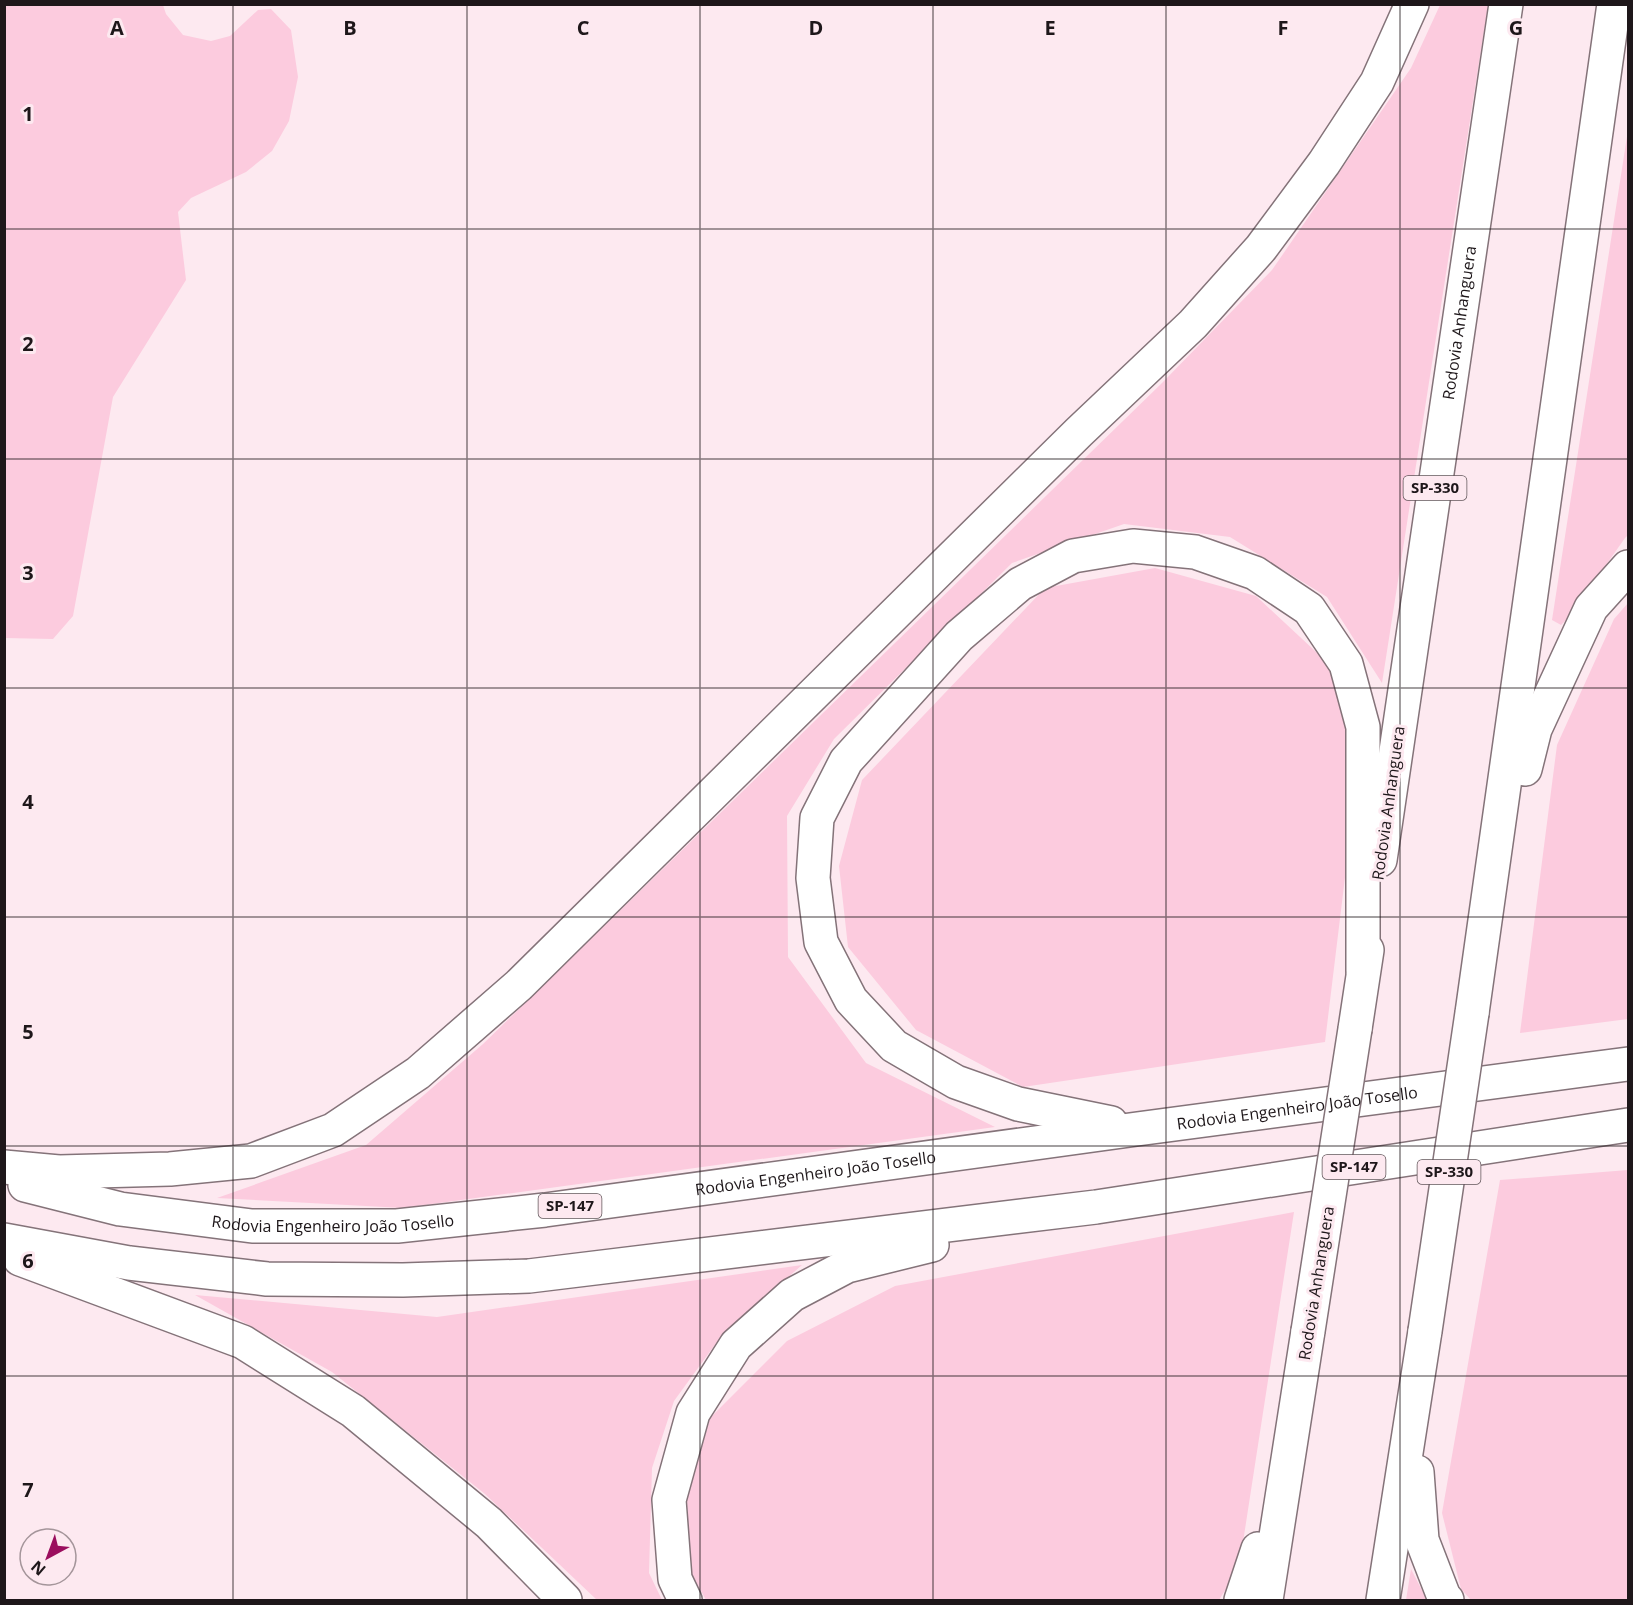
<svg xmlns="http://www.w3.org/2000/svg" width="1633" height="1605" font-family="'Open Sans',sans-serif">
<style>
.green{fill:#fccbde}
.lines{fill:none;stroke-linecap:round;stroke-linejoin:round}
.motorway-casing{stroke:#847379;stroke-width:36}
.motorway{stroke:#fff;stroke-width:33}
.motorway-bridge-casing{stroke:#847379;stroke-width:36;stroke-linecap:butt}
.motorway-bridge{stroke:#fff;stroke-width:33}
.grid{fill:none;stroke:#1e171a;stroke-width:1.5;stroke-opacity:0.55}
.labels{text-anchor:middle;stroke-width:6;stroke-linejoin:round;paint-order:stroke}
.shield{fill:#fde9f0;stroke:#61565a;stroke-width:1.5}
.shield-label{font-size:15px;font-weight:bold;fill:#1e171a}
.street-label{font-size:16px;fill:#1e171a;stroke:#fde9f0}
.grid-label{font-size:20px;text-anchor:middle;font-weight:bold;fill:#1e171a;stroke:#fde9f0;stroke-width:6;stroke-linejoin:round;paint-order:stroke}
</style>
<rect width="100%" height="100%" fill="#fde9f0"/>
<path class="green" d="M5 4 163 5 166 14 183 35 211 41 230 36 258 10 271 9 291 30 298 77 289 121 272 151 246 172 191 198 178 212 186 280 113 397 73 616 53 639 5 638Z
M1440 5H1488L1382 683 1327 597 1230 537 1124 524 1012 563 834 739 787 816 788 957 866 1063 995 1127 403 1208 217 1198 366 1145 483 1044 1162 383 1272 270 1411 68Z
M1628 130V535L1625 538 1570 616 1561 625 1552 620Z
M1155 568 1256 596 1329 664 1360 754 1325 1042 1023 1087 916 1030 848 947 839 866 862 780 1045 588Z
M1628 603V1019L1520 1033 1557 745 1614 619Z
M1628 1170V1600H1471L1461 1589 1442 1513 1500 1180Z
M1294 1212 1239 1568 1219 1600H706L691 1573 687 1500 710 1418 787 1341 895 1286Z
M802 1265 722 1335 674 1401 652 1468 649 1573 662 1600H597L485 1494 332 1372 195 1295 437 1317Z
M1411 1569 1427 1600H1406Z"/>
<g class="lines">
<defs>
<g id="motorway">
<path d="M1525 769 1535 729 1591 608 1628 567"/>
<path id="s1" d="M1380 860 1506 4"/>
<path d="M1472 1013 1614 4"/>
<path d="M1355 1029 1367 950"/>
<path d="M1111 1123 1018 1104 956 1082 894 1046 851 1000 821 942 813 878 817 818 846 761 959 636 1020 584 1073 556 1133 546 1195 552 1255 573 1309 609 1346 664 1363 727V971"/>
<path d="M4 1167 59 1172 170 1169 251 1161 333 1130 418 1073 519 985 1079 432 1193 324 1261 248 1324 163 1377 82 1412 4"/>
<path id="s2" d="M25 1185 120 1209 252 1226H397L545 1210 1137 1129 1628 1064"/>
<path d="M4 1240 129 1263 267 1279 403 1280 529 1276 1096 1207 1628 1125"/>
<path d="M20 1259 243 1342 353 1411 489 1523 565 1600"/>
<path d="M1417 1472 1422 1540 1444 1597 1447 1600"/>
<path d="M685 1600 675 1579 669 1500 693 1413 736 1345 792 1295 847 1266 932 1245"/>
<path d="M1241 1600 1258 1549"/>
<path d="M1266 1600 1308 1331"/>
<path d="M1383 1600 1425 1331"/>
</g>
</defs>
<use href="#motorway" class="motorway-casing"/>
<use href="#motorway" class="motorway"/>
<defs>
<path id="motorway-bridge" d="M1308 1331 1355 1029
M1425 1331 1472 1013"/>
</defs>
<use href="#motorway-bridge" class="motorway-bridge-casing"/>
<use href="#motorway-bridge" class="motorway-bridge"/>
</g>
<path class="grid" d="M233 4V1600M467 4V1600M700 4V1600M933 4V1600M1166 4V1600M1400 4V1600M4 229H1628M4 459H1628M4 688H1628M4 917H1628M4 1146H1628M4 1376H1628"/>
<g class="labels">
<g class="shield">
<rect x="1403.5" y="476" width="63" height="24" rx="4.5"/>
<rect x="1322.5" y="1155" width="63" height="24" rx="4.5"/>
<rect x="1417.5" y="1160" width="63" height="24" rx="4.5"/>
<rect x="538.5" y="1194" width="63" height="24" rx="4.5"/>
</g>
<g class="shield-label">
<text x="1435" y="493">SP-330</text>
<text x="1354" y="1172">SP-147</text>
<text x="1449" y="1177">SP-330</text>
<text x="570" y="1211">SP-147</text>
</g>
<g class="street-label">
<text dy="6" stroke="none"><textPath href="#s1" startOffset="543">Rodovia Anhanguera</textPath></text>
<text transform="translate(1388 803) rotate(-82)" y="6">Rodovia Anhanguera</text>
<text dy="6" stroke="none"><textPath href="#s2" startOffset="1284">Rodovia Engenheiro João Tosello</textPath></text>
<text dy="6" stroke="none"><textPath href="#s2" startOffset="798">Rodovia Engenheiro João Tosello</textPath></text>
<text dy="6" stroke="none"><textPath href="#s2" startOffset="312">Rodovia Engenheiro João Tosello</textPath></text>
<text transform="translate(1316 1283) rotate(-81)" y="6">Rodovia Anhanguera</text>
</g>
</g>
<g class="grid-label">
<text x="117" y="35">A</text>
<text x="350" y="35">B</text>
<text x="583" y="35">C</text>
<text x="816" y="35">D</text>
<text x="1050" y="35">E</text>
<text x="1283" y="35">F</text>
<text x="1516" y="35">G</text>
<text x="28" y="121">1</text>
<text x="28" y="351">2</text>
<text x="28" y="580">3</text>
<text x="28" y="809">4</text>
<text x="28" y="1039">5</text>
<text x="28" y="1268">6</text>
<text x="28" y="1497">7</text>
</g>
<rect width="1633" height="1605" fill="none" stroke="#1e171a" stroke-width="12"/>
<g transform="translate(48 1557) rotate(221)"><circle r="28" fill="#fde9f0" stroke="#a4959a" stroke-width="1.5"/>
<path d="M0-4.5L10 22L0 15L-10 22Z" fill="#9b0e5e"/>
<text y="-9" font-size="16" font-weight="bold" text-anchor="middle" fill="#1e171a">N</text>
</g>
</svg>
